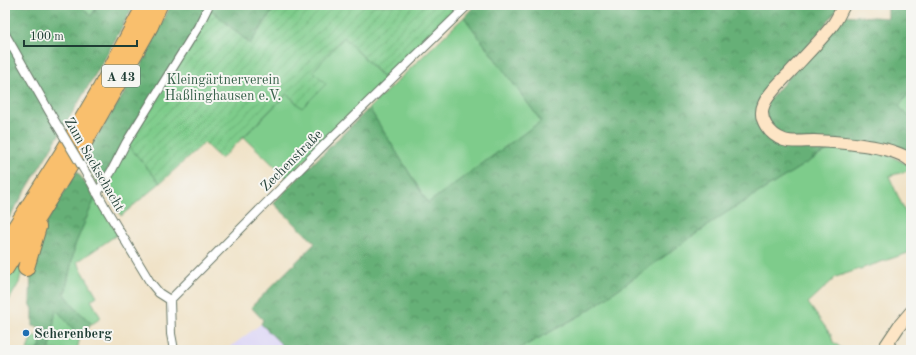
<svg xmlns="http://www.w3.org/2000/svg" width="916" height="355" font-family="'Old Standard TT',serif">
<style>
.built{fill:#dcd5f6}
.grass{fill:#7ecc8b;stroke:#4e8460}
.forest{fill:url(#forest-crowns);stroke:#427656}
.garden{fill:url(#garden-furrows);stroke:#4e8460}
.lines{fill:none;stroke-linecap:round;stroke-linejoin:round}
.minor-casing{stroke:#687767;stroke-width:10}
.secondary-casing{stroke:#687767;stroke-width:14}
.motorway-casing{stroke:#687767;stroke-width:18}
.minor{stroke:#fff;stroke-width:8}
.secondary{stroke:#fde5c5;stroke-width:12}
.motorway{stroke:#f9bf6d;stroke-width:16}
.minor-bridge-casing{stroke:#687767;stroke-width:10;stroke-linecap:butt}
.minor-bridge{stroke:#fff;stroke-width:8}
.poi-dot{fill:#1f6fb2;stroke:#f6f6f2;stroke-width:1.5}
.labels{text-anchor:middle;stroke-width:4;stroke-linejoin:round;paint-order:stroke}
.shield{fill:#f6f6f2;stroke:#60746d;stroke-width:1}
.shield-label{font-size:13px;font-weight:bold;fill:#1f3d34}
.park-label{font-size:14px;fill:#37614a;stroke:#f6f6f2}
.street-label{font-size:14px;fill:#1f3d34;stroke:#f6f6f2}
.poi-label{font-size:14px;font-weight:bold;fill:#1f3d34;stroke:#f6f6f2;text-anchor:start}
</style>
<defs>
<pattern id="forest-crowns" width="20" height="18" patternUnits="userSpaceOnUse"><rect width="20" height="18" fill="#66b077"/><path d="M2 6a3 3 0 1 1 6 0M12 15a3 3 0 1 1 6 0" fill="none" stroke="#539062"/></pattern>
<pattern id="garden-furrows" width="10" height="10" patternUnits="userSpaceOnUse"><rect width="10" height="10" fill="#7ecc8b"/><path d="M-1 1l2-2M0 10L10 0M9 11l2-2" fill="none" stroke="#67a772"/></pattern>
</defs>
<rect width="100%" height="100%" fill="#f6f6f2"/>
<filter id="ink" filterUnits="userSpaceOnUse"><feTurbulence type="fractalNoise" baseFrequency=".025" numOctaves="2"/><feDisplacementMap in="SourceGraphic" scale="8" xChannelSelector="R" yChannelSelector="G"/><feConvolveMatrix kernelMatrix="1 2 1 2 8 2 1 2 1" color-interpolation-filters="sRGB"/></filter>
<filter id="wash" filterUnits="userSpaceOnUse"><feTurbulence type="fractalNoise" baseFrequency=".012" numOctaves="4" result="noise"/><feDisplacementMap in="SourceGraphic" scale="16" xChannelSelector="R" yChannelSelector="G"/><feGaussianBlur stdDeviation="0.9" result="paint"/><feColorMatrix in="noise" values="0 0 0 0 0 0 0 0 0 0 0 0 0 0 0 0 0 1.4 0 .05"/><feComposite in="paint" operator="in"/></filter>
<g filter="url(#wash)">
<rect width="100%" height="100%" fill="#f0e2c6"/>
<path class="built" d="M261 324 287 350H226Z"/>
<path class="grass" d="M80 5H98L91 16Z
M464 17 541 121 428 203 369 108Z
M344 37 386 81 287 178 244 137 287 94 302 108 326 84 312 72Z
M911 90V119L899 107Z
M128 145 160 183 121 216 106 191V186Z
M834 146 878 150 911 166V170L889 176 906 214 911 212V252L836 277 808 303 831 335 833 342 844 350H517L583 314 724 214Z
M95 198 118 234 77 262 97 296 91 300 101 318 92 324 76 309 65 294 75 245Z
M28 246 19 283 5 307V284Z
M55 308 80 337 77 350H49Z
M32 336 42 337 40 347 38 350H27Z"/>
<path class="forest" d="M5 5H80L91 16 98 5H134L104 60 5 225Z
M171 5H275V7L250 44 210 9 98 185 83 158 139 70Z
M475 5H841L762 103 772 135 834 146 724 214 583 314 517 350H287L261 324 263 320 251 307 315 243 273 203 369 108 428 203 541 121 464 17Z
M888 5H911V90L899 106 911 119V156L779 136 764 114 765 105 842 15 888 18Z
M77 171 95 198 75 245 65 294 76 309 92 324 80 337 56 309 50 349 49 350H38L40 347 43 328 33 326V309L30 303 31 264 44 226Z"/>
<path class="garden" d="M277 5H463L387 81 344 37 313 71 326 84 302 108 287 94 221 159 204 143 160 183 128 145 210 9 250 44Z"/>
</g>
<g filter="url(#ink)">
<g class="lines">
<defs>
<path id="minor" d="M5 34 53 118
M90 180 105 207 150 282 159 293 170 300
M97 193 111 172 126 143 198 27 209 5
M174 350 171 334 170 300 324 145 468 5"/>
<path id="secondary" d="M844 5C840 12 837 20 832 26 819 42 805 56 791 71 782 81 769 92 764 104 757 119 770 135 784 140 792 143 805 141 814 141 838 142 894 145 911 161
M883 350 899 326 911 312"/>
<path id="motorway" d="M5 244 62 154 101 88 145 5
M26 268 38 227
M5 269 82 146 150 26 159 5"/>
</defs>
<use href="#minor" class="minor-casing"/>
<use href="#secondary" class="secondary-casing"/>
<use href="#motorway" class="motorway-casing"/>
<use href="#minor" class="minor"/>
<use href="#secondary" class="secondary"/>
<use href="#motorway" class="motorway"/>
<defs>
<path id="minor-bridge" d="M53 118 90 180"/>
</defs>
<use href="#minor-bridge" class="minor-bridge-casing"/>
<use href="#minor-bridge" class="minor-bridge"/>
</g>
</g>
<circle class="poi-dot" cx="26" cy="333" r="4"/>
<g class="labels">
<rect class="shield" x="102" y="65" width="38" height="22" rx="3"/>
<g class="shield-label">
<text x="121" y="81">A 43</text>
</g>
<g class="park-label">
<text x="223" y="84">Kleingärtnerverein<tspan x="223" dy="16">Haßlinghausen e.V.</tspan></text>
</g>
<g class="street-label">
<text transform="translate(291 160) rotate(-45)" y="5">Zechenstraße</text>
<text transform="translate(95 164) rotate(60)" y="5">Zum Sackschacht</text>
</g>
<g class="poi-label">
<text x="34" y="338">Scherenberg</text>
</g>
</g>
<rect width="916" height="355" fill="none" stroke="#f6f6f2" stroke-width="20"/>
<path d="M24 40v6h113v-6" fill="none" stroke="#1f3d34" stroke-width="2"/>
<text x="30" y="40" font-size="12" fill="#1f3d34" stroke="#f6f6f2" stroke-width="3" paint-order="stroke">100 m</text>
</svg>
